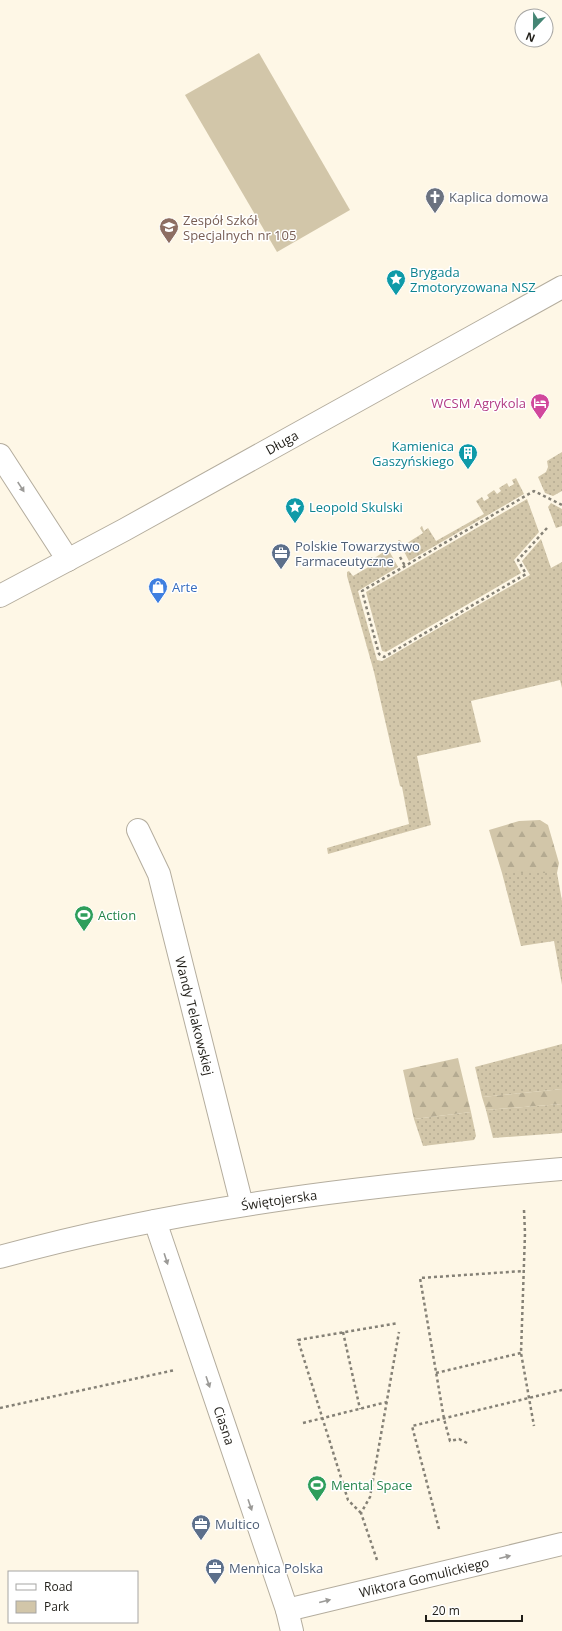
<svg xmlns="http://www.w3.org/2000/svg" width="562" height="1631" font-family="'Open Sans',sans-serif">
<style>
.green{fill:url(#green-dots)}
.forest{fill:url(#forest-firs)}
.pitch{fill:#d2c6a9}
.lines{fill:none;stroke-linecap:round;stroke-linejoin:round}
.minor-casing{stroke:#b4ad9e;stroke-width:24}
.path{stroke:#858176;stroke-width:2.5;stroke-dasharray:3 3;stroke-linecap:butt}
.minor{stroke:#fff;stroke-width:22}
.oneway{fill:#9b9a97}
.labels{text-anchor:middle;stroke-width:3;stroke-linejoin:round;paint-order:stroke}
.worship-label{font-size:13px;fill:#5b616d;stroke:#fff;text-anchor:start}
.education-label{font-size:13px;fill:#785e54;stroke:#fff;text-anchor:start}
.culture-label{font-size:13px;fill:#0d838f;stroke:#fff;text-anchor:start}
.hotel-label{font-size:13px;fill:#b23c85;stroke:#fff;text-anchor:end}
.street-label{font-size:13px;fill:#201e18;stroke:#fff}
.service-label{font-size:13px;fill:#4e5e75;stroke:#fff;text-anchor:start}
.shop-label{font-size:13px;fill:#366cbe;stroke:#fff;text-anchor:start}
.leisure-label{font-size:13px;fill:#27864d;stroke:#fff;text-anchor:start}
</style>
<defs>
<pattern id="green-dots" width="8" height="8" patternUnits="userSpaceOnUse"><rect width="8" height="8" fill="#d2c6a9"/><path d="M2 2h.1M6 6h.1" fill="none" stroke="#b4aa91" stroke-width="1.8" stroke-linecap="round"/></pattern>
<pattern id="forest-firs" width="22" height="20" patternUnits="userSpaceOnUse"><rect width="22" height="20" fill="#d2c6a9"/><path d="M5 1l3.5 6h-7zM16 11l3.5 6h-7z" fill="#b4aa91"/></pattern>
</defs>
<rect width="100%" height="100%" fill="#fef7e6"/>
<path class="green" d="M562 452V491L553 496 545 493 538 477 546 472 548 467 547 461Z
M516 478 524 494 409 561 398 540H400L404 545 423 533 420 528 422 526 424 531 428 528 436 541 484 514 476 501 482 497 484 501 489 498 487 495 494 490 497 494 501 491 499 488 507 483 509 487 514 484 512 480Z
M527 499 539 532 514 560 521 573 386 652 382 651 366 592Z
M551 503 562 509V526L556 528 548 507Z
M541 539 551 568 562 562V688L560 680 471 701 481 742 417 756 431 825 328 854 327 848 409 824 402 787 400 786 374 672 347 576V572L349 571 353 576 372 565 369 559 372 557 373 559 385 551 384 550 387 547 398 567 358 591 377 660 382 661 530 575 522 561Z
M502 873H557L562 901V985L554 941 521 946Z
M562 1044V1089L482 1097 475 1067Z
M562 1104V1133L493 1138 486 1110Z
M471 1112 476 1136 474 1140 423 1146 414 1119Z"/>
<path class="forest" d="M540 820 548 825 559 863 557 873H502L489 830 519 821Z
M458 1058 471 1112 414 1119 403 1070Z
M562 1089V1104L486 1110 482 1097Z"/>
<path class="pitch" d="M259 53 350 210 277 252 185 95Z"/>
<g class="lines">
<defs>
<g id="minor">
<path d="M0 455 68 560"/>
<path id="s1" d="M0 596 124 530 562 287"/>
<path id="s2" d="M138 830 159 874 242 1205"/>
<path id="s3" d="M155 1221 287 1610 292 1631"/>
<path id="s4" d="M0 1257C183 1206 373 1185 562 1169"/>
<path id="s5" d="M287 1610 562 1544"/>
</g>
</defs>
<use href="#minor" class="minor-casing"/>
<path class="path" d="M547 528 518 560 526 574 384 657 379 654 362 591 534 491 562 505
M400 557 405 566
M524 1210 525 1233 521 1353 534 1426
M343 1332 360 1409
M436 1373 521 1353
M0 1408 175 1370
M303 1423 387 1402
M467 1443 459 1439 450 1441 444 1419 420 1278 524 1271
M361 1513 348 1500 298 1340 398 1323
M439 1529 412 1426 562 1390
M377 1560 361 1513 370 1497 399 1332"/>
<use href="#minor" class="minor"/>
</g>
<defs><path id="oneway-solid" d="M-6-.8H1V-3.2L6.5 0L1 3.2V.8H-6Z"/></defs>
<g class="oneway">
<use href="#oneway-solid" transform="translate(21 487) rotate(57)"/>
<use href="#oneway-solid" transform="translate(166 1259) rotate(72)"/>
<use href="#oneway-solid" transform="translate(208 1382) rotate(71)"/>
<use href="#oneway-solid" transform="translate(250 1505) rotate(71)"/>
<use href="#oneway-solid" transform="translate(505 1557) rotate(-14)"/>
<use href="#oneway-solid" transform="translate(325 1601) rotate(-14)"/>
</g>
<defs>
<symbol id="church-pin" viewBox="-11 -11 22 30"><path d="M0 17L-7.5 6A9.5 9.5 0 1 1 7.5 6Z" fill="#6b7280" stroke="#fff"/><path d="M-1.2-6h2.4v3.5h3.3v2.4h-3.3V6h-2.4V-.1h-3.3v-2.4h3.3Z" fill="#fff"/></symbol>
<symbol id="school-pin" viewBox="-11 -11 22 30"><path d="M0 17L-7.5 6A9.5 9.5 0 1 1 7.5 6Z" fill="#8d6e63" stroke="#fff"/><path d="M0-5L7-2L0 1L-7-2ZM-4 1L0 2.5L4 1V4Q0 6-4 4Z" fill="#fff"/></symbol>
<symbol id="sight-pin" viewBox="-11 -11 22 30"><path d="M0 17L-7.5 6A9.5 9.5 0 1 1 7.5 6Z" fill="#0f9aa8" stroke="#fff"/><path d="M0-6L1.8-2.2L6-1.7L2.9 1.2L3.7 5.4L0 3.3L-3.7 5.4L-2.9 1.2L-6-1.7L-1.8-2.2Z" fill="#fff"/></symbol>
<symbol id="hotel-pin" viewBox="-11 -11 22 30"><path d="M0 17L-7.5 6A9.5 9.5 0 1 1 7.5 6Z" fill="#d1479c" stroke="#fff"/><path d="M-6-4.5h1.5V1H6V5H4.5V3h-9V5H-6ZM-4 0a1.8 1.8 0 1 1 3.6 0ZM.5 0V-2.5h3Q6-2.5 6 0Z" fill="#fff"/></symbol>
<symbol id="building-pin" viewBox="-11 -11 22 30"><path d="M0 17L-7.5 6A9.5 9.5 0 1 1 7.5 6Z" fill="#0f9aa8" stroke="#fff"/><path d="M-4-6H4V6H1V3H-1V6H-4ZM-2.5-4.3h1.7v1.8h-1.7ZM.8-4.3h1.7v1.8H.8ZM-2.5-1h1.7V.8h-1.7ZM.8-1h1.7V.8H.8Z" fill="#fff"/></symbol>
<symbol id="office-pin" viewBox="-11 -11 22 30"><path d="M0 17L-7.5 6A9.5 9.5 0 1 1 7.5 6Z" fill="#5c6f8a" stroke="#fff"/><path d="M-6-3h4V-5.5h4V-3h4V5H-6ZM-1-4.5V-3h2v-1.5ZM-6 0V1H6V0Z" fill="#fff"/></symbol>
<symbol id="shop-pin" viewBox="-11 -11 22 30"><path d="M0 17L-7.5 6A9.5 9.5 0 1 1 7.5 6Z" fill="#3f7fe0" stroke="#fff"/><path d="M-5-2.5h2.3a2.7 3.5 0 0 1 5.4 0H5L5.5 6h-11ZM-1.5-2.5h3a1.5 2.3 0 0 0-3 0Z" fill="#fff"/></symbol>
<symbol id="stadium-pin" viewBox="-11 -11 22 30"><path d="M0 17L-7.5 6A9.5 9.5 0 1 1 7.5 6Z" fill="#2e9e5b" stroke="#fff"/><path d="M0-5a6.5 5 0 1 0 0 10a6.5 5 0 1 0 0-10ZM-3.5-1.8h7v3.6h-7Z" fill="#fff"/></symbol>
</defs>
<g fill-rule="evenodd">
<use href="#church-pin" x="424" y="186" width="22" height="30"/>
<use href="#school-pin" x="158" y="216" width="22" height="30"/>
<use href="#sight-pin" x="385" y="268" width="22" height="30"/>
<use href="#hotel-pin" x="529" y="392" width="22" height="30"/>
<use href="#building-pin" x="457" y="442" width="22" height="30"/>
<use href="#sight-pin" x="284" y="496" width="22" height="30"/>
<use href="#office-pin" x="270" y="542" width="22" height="30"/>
<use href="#shop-pin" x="147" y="576" width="22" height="30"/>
<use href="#stadium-pin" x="73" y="904" width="22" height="30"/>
<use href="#stadium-pin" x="306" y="1474" width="22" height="30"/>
<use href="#office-pin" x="190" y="1513" width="22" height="30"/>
<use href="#office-pin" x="204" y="1557" width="22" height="30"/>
</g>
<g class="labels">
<g class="worship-label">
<text x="449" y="202">Kaplica domowa</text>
</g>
<g class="education-label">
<text x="183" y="225">Zespół Szkół<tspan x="183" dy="15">Specjalnych nr 105</tspan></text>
</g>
<g class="culture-label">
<text x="410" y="277">Brygada<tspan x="410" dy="15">Zmotoryzowana NSZ</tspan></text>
<text x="454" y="451" text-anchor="end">Kamienica<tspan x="454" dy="15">Gaszyńskiego</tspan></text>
<text x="309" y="512">Leopold Skulski</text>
</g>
<g class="hotel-label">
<text x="526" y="408">WCSM Agrykola</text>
</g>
<g class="street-label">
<text dy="5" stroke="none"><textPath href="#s1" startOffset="321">Długa</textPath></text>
<text dy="5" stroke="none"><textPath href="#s2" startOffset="195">Wandy Telakowskiej</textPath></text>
<text dy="5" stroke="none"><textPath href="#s4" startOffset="285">Świętojerska</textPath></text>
<text dy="5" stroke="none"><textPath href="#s3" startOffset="216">Ciasna</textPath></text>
<text dy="5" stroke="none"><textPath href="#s5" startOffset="141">Wiktora Gomulickiego</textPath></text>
</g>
<g class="service-label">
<text x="295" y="551">Polskie Towarzystwo<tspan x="295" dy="15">Farmaceutyczne</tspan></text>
<text x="215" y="1529">Multico</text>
<text x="229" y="1573">Mennica Polska</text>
</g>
<g class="shop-label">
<text x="172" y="592">Arte</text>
</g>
<g class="leisure-label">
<text x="98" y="920">Action</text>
<text x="331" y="1490">Mental Space</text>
</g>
</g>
<rect x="8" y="1571" width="130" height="52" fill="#ffffff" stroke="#a6a5a3"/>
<rect x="16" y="1584" width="20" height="6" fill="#ffffff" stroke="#a6a5a3"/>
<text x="44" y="1591" font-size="12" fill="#201e18">Road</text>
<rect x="16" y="1601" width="20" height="12" fill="#d2c6a9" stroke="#a6a5a3"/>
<text x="44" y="1611" font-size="12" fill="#201e18">Park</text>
<g transform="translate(534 28) rotate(202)"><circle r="19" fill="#ffffff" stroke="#a6a5a3"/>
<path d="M0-3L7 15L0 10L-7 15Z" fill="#448574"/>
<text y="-6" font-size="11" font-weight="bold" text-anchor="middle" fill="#201e18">N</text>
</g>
<path d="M426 1615v6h96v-6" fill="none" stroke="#201e18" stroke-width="2"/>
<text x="432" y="1615" font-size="12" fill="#201e18" stroke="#ffffff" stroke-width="3" paint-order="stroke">20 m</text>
</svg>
